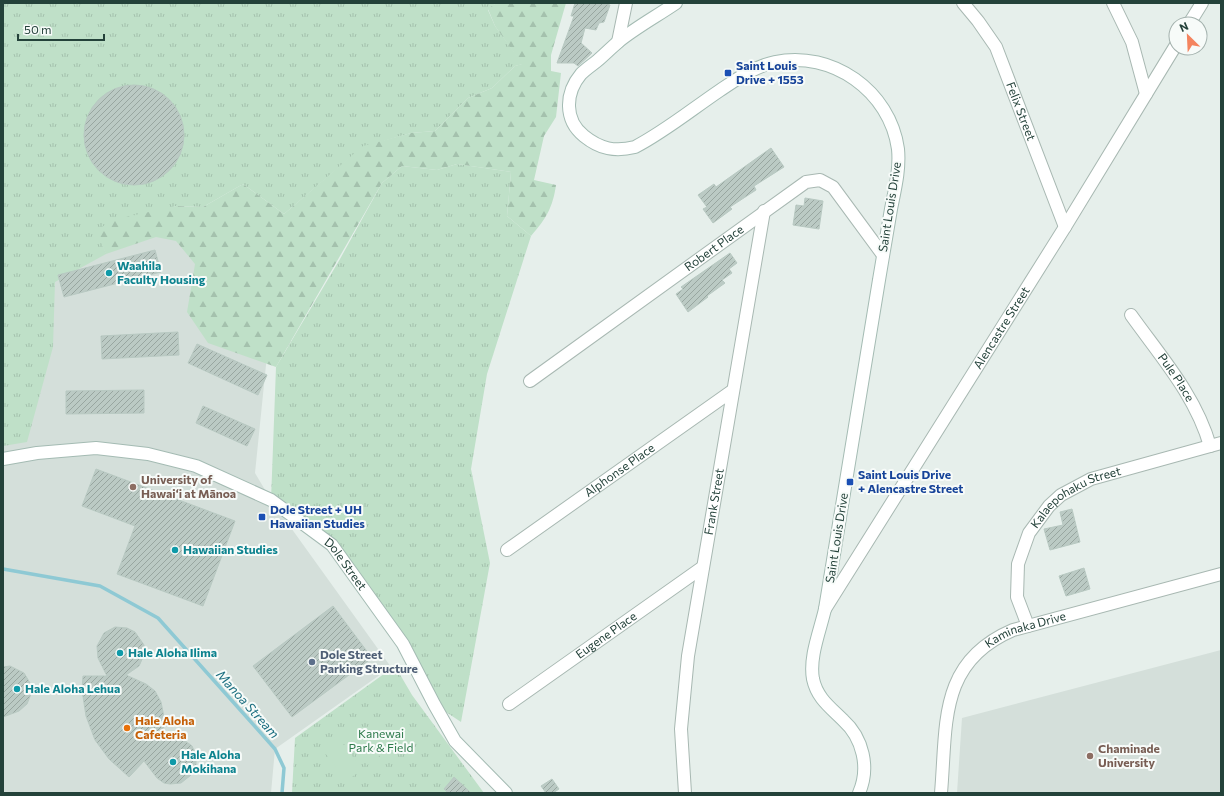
<svg xmlns="http://www.w3.org/2000/svg" width="1224" height="796" font-family="Commissioner,sans-serif">
<style>
.built{fill:#d4dfda}
.grass{fill:url(#grass-tufts)}
.forest{fill:url(#forest-firs)}
.pitch{fill:#bfe0c8}
.lines{fill:none;stroke-linecap:round;stroke-linejoin:round}
.stream{stroke:#8ec9d4;stroke-width:3.5}
.building{fill:url(#building-hatch);stroke:#b8c9c2}
.street-casing{stroke:#a8b8b2;stroke-width:14}
.secondary-casing{stroke:#a4bbb3;stroke-width:14}
.street{stroke:#fff;stroke-width:12}
.secondary{stroke:#fff;stroke-width:12}
.transit-dot{fill:#1a4fb4;stroke:#f7fbf9;stroke-width:1.5}
.culture-dot{fill:#0f9aa8;stroke:#f7fbf9;stroke-width:1.5}
.education-dot{fill:#8d6e63;stroke:#f7fbf9;stroke-width:1.5}
.service-dot{fill:#5c6f8a;stroke:#f7fbf9;stroke-width:1.5}
.food-dot{fill:#e8710a;stroke:#f7fbf9;stroke-width:1.5}
.labels{text-anchor:middle;stroke-width:4;stroke-linejoin:round;paint-order:stroke}
.transit-label{font-size:12px;font-weight:bold;fill:#164399;stroke:#f7fbf9;text-anchor:start}
.street-label{font-size:12px;fill:#24423a;stroke:#f7fbf9}
.culture-label{font-size:12px;font-weight:bold;fill:#0d838f;stroke:#f7fbf9;text-anchor:start}
.education-label{font-size:12px;font-weight:bold;fill:#785e54;stroke:#f7fbf9;text-anchor:start}
.service-label{font-size:12px;font-weight:bold;fill:#4e5e75;stroke:#f7fbf9;text-anchor:start}
.food-label{font-size:12px;font-weight:bold;fill:#c56008;stroke:#f7fbf9;text-anchor:start}
.park-label{font-size:12px;fill:#2d7a4b;stroke:#f7fbf9}
.water-label{font-size:13px;font-style:italic;fill:#1c6f80;stroke:#f7fbf9}
</style>
<defs>
<pattern id="grass-tufts" width="24" height="20" patternUnits="userSpaceOnUse"><rect width="24" height="20" fill="#bfe0c8"/><path d="M3 7l-1-3M5 7V3M7 7l1-3M15 17l-1-3M17 17v-4M19 17l1-3" fill="none" stroke="#a4c1ad"/></pattern>
<pattern id="forest-firs" width="22" height="20" patternUnits="userSpaceOnUse"><rect width="22" height="20" fill="#bfe0c8"/><path d="M5 1l3.5 6h-7zM16 11l3.5 6h-7z" fill="#a4c1ad"/></pattern>
<pattern id="building-hatch" width="6" height="6" patternUnits="userSpaceOnUse"><rect width="6" height="6" fill="#bbcac4"/><path d="M-1 1l2-2M0 6l6-6M5 7l2-2" fill="none" stroke="#98a6a0"/></pattern>
</defs>
<rect width="100%" height="100%" fill="#e6efeb"/>
<path class="built" d="M77 209 277 257 255 473 271 500 391 667 275 749 271 793H3V244Z
M1221 650V793H957L962 718Z"/>
<path class="grass" d="M3 3H496L488 10 495 26 523 64 515 66 492 88 468 98 435 131 411 133 363 147 284 214 243 184 203 207 176 206 98 233 106 254 55 282 53 347 27 442 3 446Z
M457 164 511 172 507 216 531 236 487 374 471 469 490 563 461 722 434 704 403 644 332 545 271 500 276 367 340 259 382 183 402 166 437 170Z
M395 666 412 695 484 793H292L295 738Z"/>
<path class="forest" d="M496 3H566L551 55V71L561 73 556 117 544 136 534 180 556 185C553 207 546 219 531 236L507 216 511 172 457 164 437 170 402 166 382 183 276 367 208 343 187 312 195 264 176 241 156 237 106 254 97 233 108 221 176 206 203 207 243 184 284 214 363 146 411 133 435 131 468 98 492 88 515 66 522 64 495 26 488 9Z"/>
<path class="pitch" d="M358 721 382 754 367 765 343 733Z
M337 736 362 769 347 781 321 748Z"/>
<g class="lines">
<path class="stream" d="M3 569 100 586 158 618 275 749 284 768 282 793"/>
</g>
<path class="building" d="M575 3H604L610 5 604 22 599 23 596 30 585 28 581 43 592 53 578 66 574 63H557L574 16H571Z
M84 135a50 50 0 1 1 100 0a50 50 0 1 1-100 0Z
M771 148 784 167 754 186 756 190 730 207 732 209 713 223 703 209 707 207 698 195 714 184 716 187Z
M805 198 823 201 819 229 793 225 796 205 804 206Z
M155 250 161 272 64 297 58 275Z
M730 253 737 263 729 269 732 273 722 280 725 283 707 296 708 297 688 312 676 294 683 289 681 287Z
M178 332 179 355 102 359 101 336Z
M197 344 267 375 258 395 188 363Z
M144 390V413L66 414V391Z
M203 406 255 429 247 446 196 423Z
M96 469 235 521 203 606 117 574 135 526 82 506Z
M1072 509 1080 542 1050 550 1044 529 1063 525 1060 512Z
M1084 568 1090 589 1066 596 1059 576Z
M333 606 372 658 292 717 253 666Z
M115 627 127 628 135 632 144 645V655L139 666 126 675 146 684 155 691 161 702 165 722 160 739 174 737 184 740 192 746 196 755V767L191 775 181 783 170 784 164 783 157 778 144 761 129 777 109 759 95 740 86 716 82 690 83 676H107L98 658 97 646 104 633Z
M10 666 24 673 30 683 31 694 27 704 19 711 3 717V667Z
M454 777 471 793H448L444 789Z
M552 779 559 789 553 793H546L541 786Z"/>
<g class="lines">
<defs>
<g id="street">
<path id="s1" d="M963 3 978 21 996 47 1065 227"/>
<path d="M1113 3 1132 42 1146 94"/>
<path d="M1189 24 1202 3"/>
<path d="M618 42 626 3"/>
<path id="s2" d="M1131 315C1161 357 1196 396 1210 446"/>
<path id="s3" d="M530 381 806 182 820 180 833 187 883 255"/>
<path id="s4" d="M507 550 732 391"/>
<path id="s5" d="M825 609 1065 227 1176 45"/>
<path id="s6" d="M1028 626 1017 597 1018 564 1029 533 1049 506 1061 495 1091 479 1221 443"/>
<path id="s7" d="M509 704 703 567"/>
<path id="s8" d="M685 793 681 729 688 656 764 211"/>
<path id="s9" d="M941 793C947 724 938 662 1013 630L1221 574"/>
</g>
<g id="secondary">
<path d="M676 3C657 16 635 28 618 42 611 48 604 55 597 61 592 65 586 69 581 74 565 93 564 120 584 136 600 149 615 152 635 147 664 132 691 110 719 91 737 79 753 67 775 62 832 50 890 91 898 149 900 169 895 189 891 209 887 233 883 256 879 280 861 390 843 500 825 609 820 631 809 657 813 679 817 698 830 707 843 720 863 738 870 768 859 793"/>
<path id="s10" d="M3 459 37 453 96 448 148 454 196 466 271 500 332 545 403 644 434 704 455 741 506 793"/>
</g>
</defs>
<use href="#street" class="street-casing"/>
<use href="#secondary" class="secondary-casing"/>
<use href="#street" class="street"/>
<use href="#secondary" class="secondary"/>
</g>
<g class="transit-dot">
<rect x="724" y="69" width="8" height="8" rx="2"/>
<rect x="846" y="478" width="8" height="8" rx="2"/>
<rect x="258" y="513" width="8" height="8" rx="2"/>
</g>
<g class="culture-dot">
<circle cx="109" cy="273" r="4"/>
<circle cx="175" cy="550" r="4"/>
<circle cx="120" cy="653" r="4"/>
<circle cx="17" cy="689" r="4"/>
<circle cx="173" cy="762" r="4"/>
</g>
<g class="education-dot">
<circle cx="133" cy="487" r="4"/>
<circle cx="1090" cy="756" r="4"/>
</g>
<circle class="service-dot" cx="312" cy="662" r="4"/>
<circle class="food-dot" cx="127" cy="728" r="4"/>
<g class="labels">
<g class="transit-label">
<text x="736" y="70">Saint Louis<tspan x="736" dy="14">Drive + 1553</tspan></text>
<text x="858" y="479">Saint Louis Drive<tspan x="858" dy="14">+ Alencastre Street</tspan></text>
<text x="270" y="514">Dole Street + UH<tspan x="270" dy="14">Hawaiian Studies</tspan></text>
</g>
<g class="street-label">
<text dy="4" stroke="none"><textPath href="#s1" startOffset="124">Felix Street</textPath></text>
<text transform="translate(890 207) rotate(-81)" y="4">Saint Louis Drive</text>
<text dy="4" stroke="none"><textPath href="#s3" startOffset="227">Robert Place</textPath></text>
<text dy="4" stroke="none"><textPath href="#s5" startOffset="332">Alencastre Street</textPath></text>
<text dy="4" stroke="none"><textPath href="#s2" startOffset="77">Pule Place</textPath></text>
<text dy="4" stroke="none"><textPath href="#s4" startOffset="138">Alphonse Place</textPath></text>
<text dy="4" stroke="none"><textPath href="#s6" startOffset="158">Kalaepohaku Street</textPath></text>
<text dy="4" stroke="none"><textPath href="#s8" startOffset="294">Frank Street</textPath></text>
<text transform="translate(837 538) rotate(-81)" y="4">Saint Louis Drive</text>
<text dy="4" stroke="none"><textPath href="#s10" startOffset="377">Dole Street</textPath></text>
<text dy="4" stroke="none"><textPath href="#s9" startOffset="203">Kaminaka Drive</textPath></text>
<text dy="4" stroke="none"><textPath href="#s7" startOffset="119">Eugene Place</textPath></text>
</g>
<g class="culture-label">
<text x="117" y="270">Waahila<tspan x="117" dy="14">Faculty Housing</tspan></text>
<text x="183" y="554">Hawaiian Studies</text>
<text x="128" y="657">Hale Aloha Ilima</text>
<text x="25" y="693">Hale Aloha Lehua</text>
<text x="181" y="759">Hale Aloha<tspan x="181" dy="14">Mokihana</tspan></text>
</g>
<g class="education-label">
<text x="141" y="484">University of<tspan x="141" dy="14">Hawaiʻi at Mānoa</tspan></text>
<text x="1098" y="753">Chaminade<tspan x="1098" dy="14">University</tspan></text>
</g>
<g class="service-label">
<text x="320" y="659">Dole Street<tspan x="320" dy="14">Parking Structure</tspan></text>
</g>
<g class="food-label">
<text x="135" y="725">Hale Aloha<tspan x="135" dy="14">Cafeteria</tspan></text>
</g>
<g class="park-label">
<text x="381" y="738">Kanewai<tspan x="381" dy="14">Park &amp; Field</tspan></text>
</g>
<g class="water-label">
<text transform="translate(248 704) rotate(48)" y="5">Manoa Stream</text>
</g>
</g>
<rect width="1224" height="796" fill="none" stroke="#24423a" stroke-width="8"/>
<g transform="translate(1188 36) rotate(336)"><circle r="19" fill="#f7fbf9" stroke="#a3b1ad"/>
<path d="M0-3L7 15L0 10L-7 15Z" fill="#f4845f"/>
<text y="-6" font-size="11" font-weight="bold" text-anchor="middle" fill="#24423a">N</text>
</g>
<path d="M18 34v6h86v-6" fill="none" stroke="#24423a" stroke-width="2"/>
<text x="24" y="34" font-size="12" fill="#24423a" stroke="#f7fbf9" stroke-width="3" paint-order="stroke">50 m</text>
</svg>
